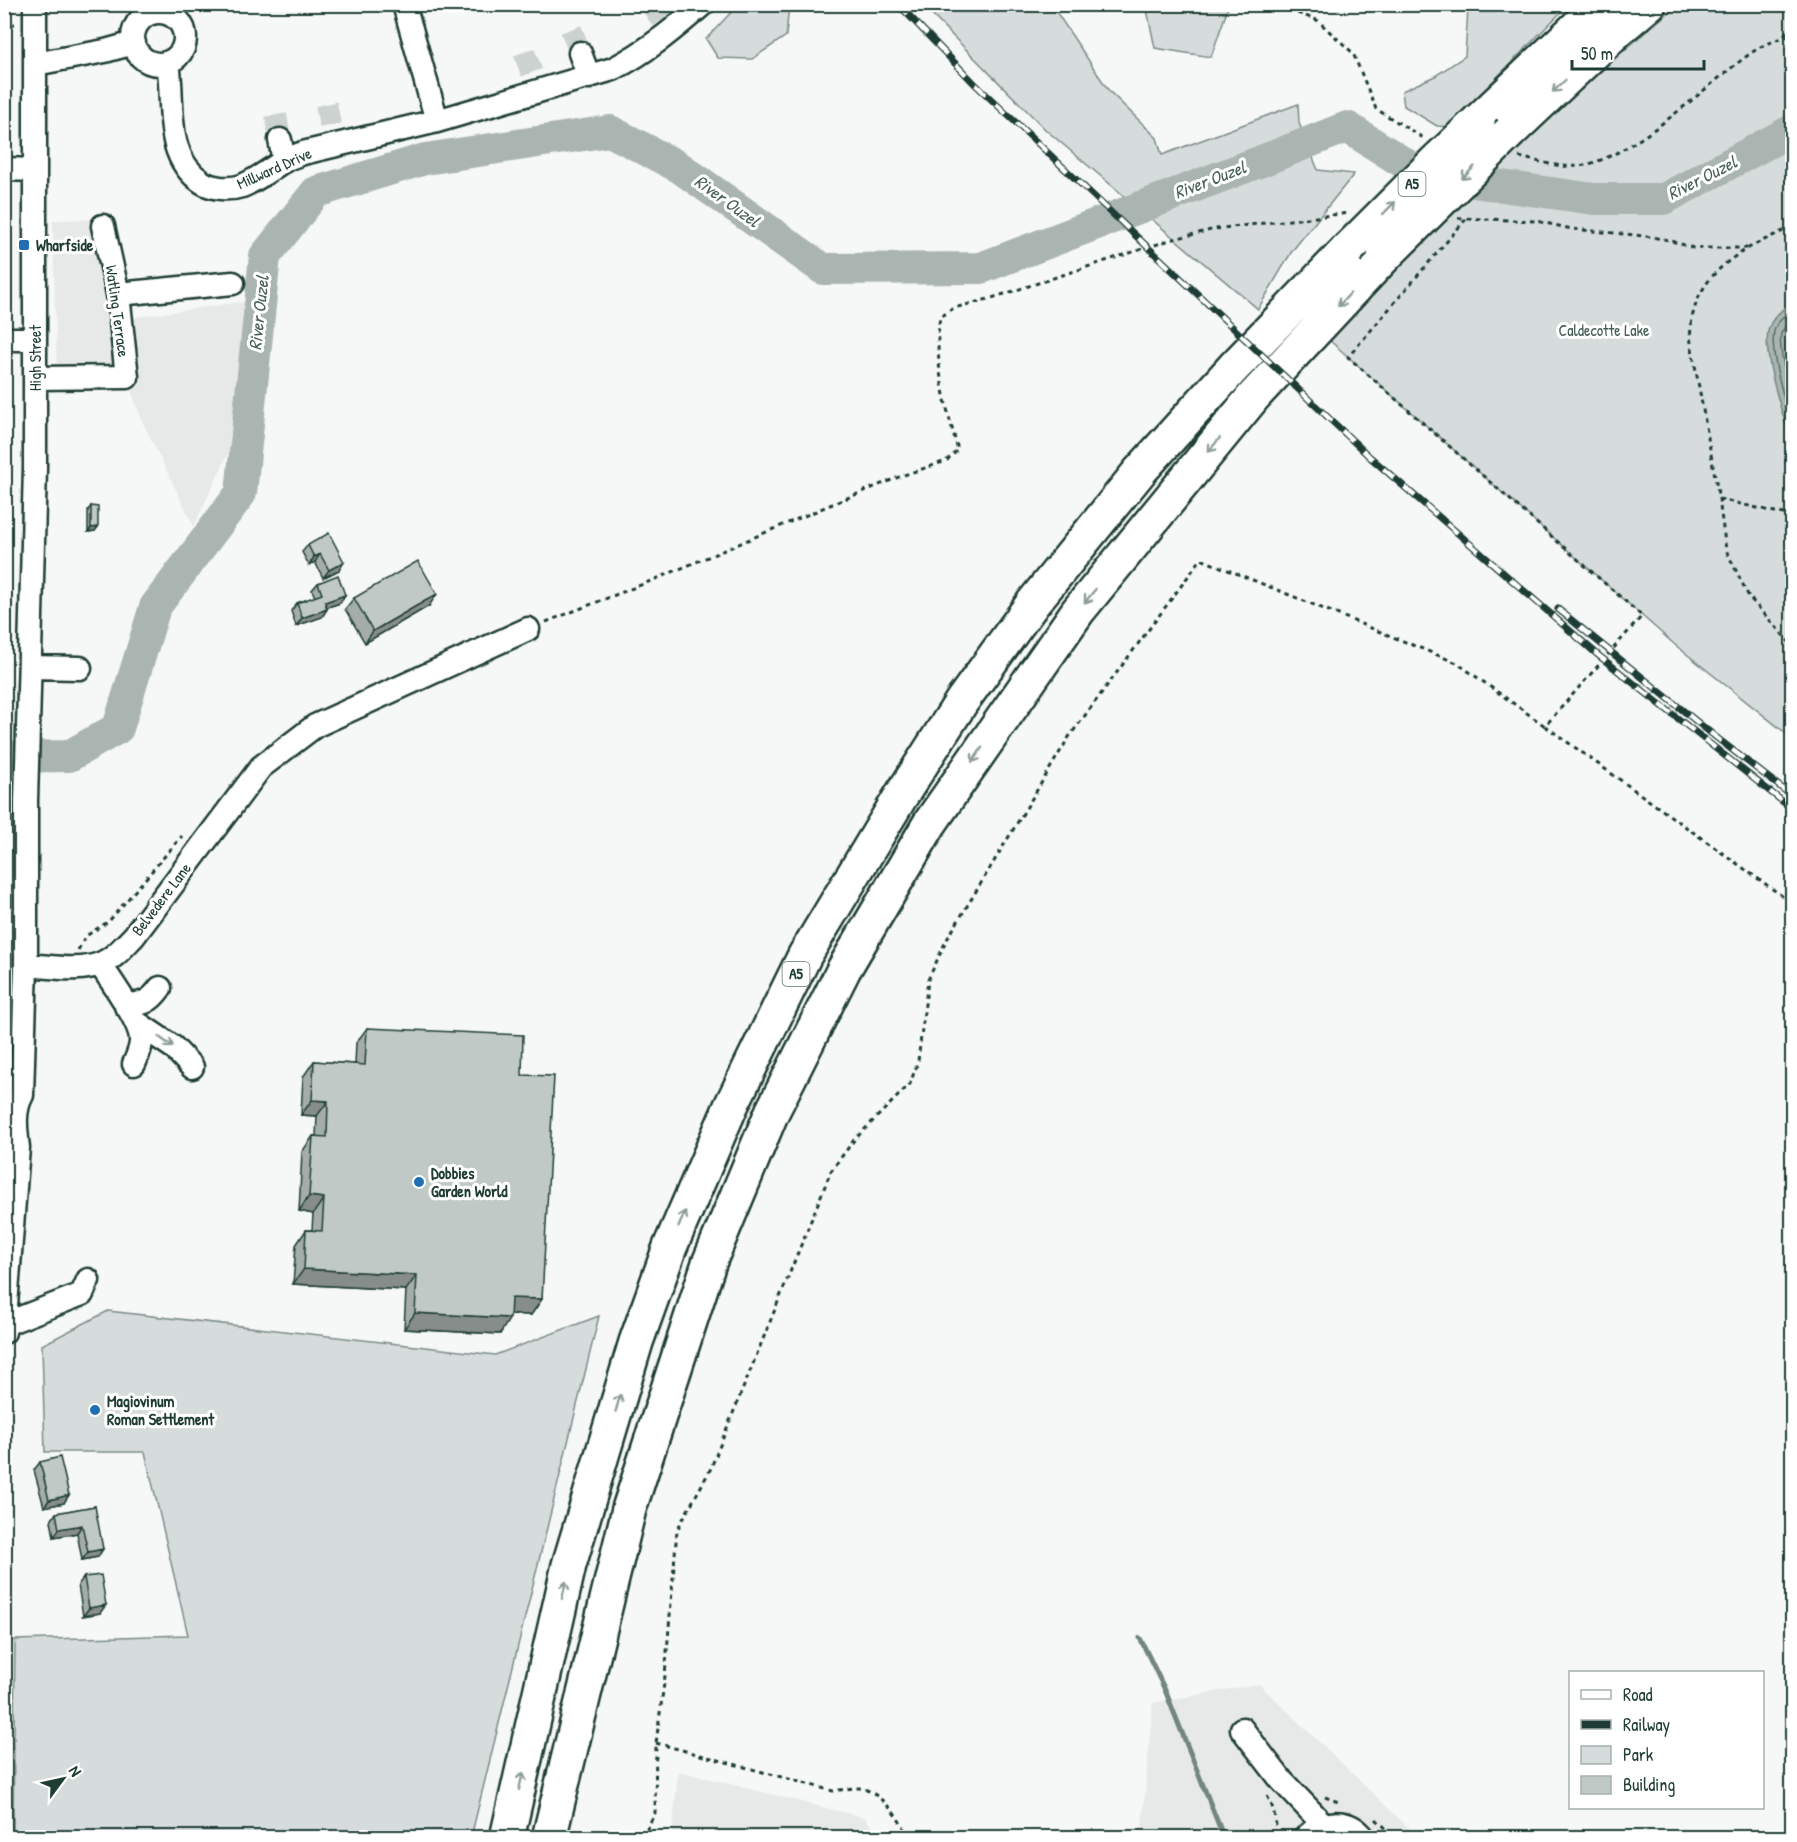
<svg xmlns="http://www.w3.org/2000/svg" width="1797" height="1842" font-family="'Patrick Hand',sans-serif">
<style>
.built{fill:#e6e9e8}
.green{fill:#d6dcdb;stroke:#7a8c88;stroke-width:1.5}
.water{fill:#aab5b1;stroke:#72857f;stroke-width:1.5}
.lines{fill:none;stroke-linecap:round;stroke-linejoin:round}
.shore{stroke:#576d66;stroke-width:1.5}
.stream{stroke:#72857f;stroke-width:5}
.river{stroke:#aab5b1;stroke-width:32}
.minor-tunnel{stroke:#cbd2d0;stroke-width:22;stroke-dasharray:22 11;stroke-linecap:butt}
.minor-casing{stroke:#1f3d34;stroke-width:27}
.highway-casing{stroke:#1f3d34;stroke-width:38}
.path{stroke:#1f3d34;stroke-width:3;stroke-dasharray:4.5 4.5;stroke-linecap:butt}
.minor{stroke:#fff;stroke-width:22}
.highway{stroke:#fff;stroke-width:33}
.rail-casing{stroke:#1f3d34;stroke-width:7}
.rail{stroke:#fff;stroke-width:4.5;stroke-dasharray:14;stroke-linecap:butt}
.highway-bridge-casing{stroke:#1f3d34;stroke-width:38;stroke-linecap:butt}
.highway-bridge{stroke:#fff;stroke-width:33}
.wall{fill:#a5adaa;stroke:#1f3d34;stroke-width:1.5}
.shaded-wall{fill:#868d8b;stroke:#1f3d34;stroke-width:1.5}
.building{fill:#c0c9c6;stroke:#1f3d34;stroke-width:1.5}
.oneway{stroke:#8f9e9a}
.poi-dot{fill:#1f6fb2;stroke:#fff;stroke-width:2}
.labels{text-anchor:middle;stroke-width:6;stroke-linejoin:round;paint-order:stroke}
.shield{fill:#fff;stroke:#627771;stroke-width:1.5}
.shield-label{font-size:15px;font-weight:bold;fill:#1f3d34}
.street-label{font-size:16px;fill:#1f3d34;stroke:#fff}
.poi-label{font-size:16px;font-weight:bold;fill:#1f3d34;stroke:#fff;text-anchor:start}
.park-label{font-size:16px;fill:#445d55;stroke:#fff}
.water-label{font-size:18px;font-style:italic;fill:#49615a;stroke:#fff}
</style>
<rect width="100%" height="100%" fill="#f6f7f7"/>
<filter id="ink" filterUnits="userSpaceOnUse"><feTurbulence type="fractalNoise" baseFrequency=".0167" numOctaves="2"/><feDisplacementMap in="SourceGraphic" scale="12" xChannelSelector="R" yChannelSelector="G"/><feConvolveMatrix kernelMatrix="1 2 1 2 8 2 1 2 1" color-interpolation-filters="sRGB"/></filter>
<g filter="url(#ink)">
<path class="built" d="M114 219 130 318 248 301 242 424 194 526 144 425 129 385 57 380 53 220Z
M1259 1684 1413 1832 1450 1837 1141 1838 1153 1703Z
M678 1771 866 1818 877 1837H672Z"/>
<path class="green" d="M738 5H789L786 36 752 59 718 58 706 39Z
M922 5H1046L1057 13 1109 91 1157 138 1162 155 1298 104 1299 123 1318 170 1354 174 1292 251 1258 309 1046 130Z
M1146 5H1229L1211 57 1155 48Z
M1460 5H1568L1448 127 1437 126 1404 106 1402 91 1435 76 1465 56 1468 9Z
M1678 5H1792V738L1674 644 1328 339C1442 225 1553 107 1678 5Z
M108 1311 495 1355 599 1316 471 1837H13L15 1640 188 1635 145 1452H45L42 1345Z"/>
<path class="water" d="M1792 301V444C1784 418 1759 348 1770 325 1774 315 1785 308 1792 301Z"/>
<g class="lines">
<path class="shore" d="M1792 309C1787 314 1780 319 1776 326 1766 344 1786 405 1792 425
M1792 319C1788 323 1783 328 1781 334 1778 346 1788 388 1792 401"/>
<path class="stream" d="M1140 1638 1165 1690 1224 1838"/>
<path class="river" d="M4 757 69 756 118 728 155 607 241 493 265 256 316 192 425 159 610 131 679 167 823 269 981 268 1259 162 1347 127 1423 175 1594 199H1664L1792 130"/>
<path class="minor-tunnel" d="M651 4 662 20
M571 29 580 53
M524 52 533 76
M326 104 331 129
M276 115 280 140"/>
<defs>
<path id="minor" d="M404 4 437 121
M133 38a26 26 0 1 1 52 0a26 26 0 1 1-52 0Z
M580 53 589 77
M168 63C175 103 162 155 202 182 213 189 230 190 242 186 257 180 269 170 282 162 288 158 296 156 303 153L437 121 613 69C648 51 674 29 703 4
M35 64 105 51 134 43
M280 140 284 161
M4 169 34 170
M118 294 233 283
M4 339H35
M35 378 127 377 118 294 103 226
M30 667 80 668
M100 964C111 981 142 1023 141 1041 141 1049 137 1057 134 1064
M26 965C49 966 80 973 102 963 115 958 124 946 134 936L261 767 315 726 528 629
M126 1006C144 1003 149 1003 160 988
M136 1022 173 1047 192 1067
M5 1324 82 1294 88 1280
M4 1332 18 1148C16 1130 13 1111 22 1095L26 965V801L35 468V4
M1242 1729 1282 1781 1323 1824
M1305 1838C1322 1820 1348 1817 1364 1838"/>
<path id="highway" d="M1478 121 1601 4
M1510 132 1617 31 1649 4
M507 1838 569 1565 636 1342 670 1247 731 1106 805 955 901 796 962 701 1033 603 1140 471 1234 367 1348 249
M549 1838 629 1509 709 1263 772 1112 844 969 930 823 1078 611 1254 396 1384 257"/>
</defs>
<use href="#minor" class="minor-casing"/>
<use href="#highway" class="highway-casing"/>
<path class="path" d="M1272 4 1317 20 1353 53 1376 109 1425 139
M4 10 16 7
M175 18 182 4
M1792 24 1783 37 1792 36
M4 25 15 24
M1519 157C1538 161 1559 168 1578 166 1634 159 1706 84 1754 51 1762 45 1773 42 1783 37
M1458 218 1537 221 1572 229 1645 236 1669 240 1693 248H1747
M1466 219 1348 357 1642 616 1545 726 1792 903
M1792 227C1751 246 1705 264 1693 314 1691 321 1691 330 1690 337L1719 499 1726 550 1749 597 1792 645
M1719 499 1792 516
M546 622 661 577 830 505 904 475 946 461 958 450C946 407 933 361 940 317L954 308 992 298 1170 240 1215 229 1349 213
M78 950 86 936 109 921 182 836
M656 1743 833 1791C841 1790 850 1788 858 1788 879 1789 901 1820 909 1838
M1267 1796C1275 1808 1276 1824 1277 1838
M1325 1797 1341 1803
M1376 1819 1392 1834 1397 1838
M642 1838 655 1813 656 1743 665 1676 677 1530 710 1470 831 1171 854 1140 910 1084 918 1061 928 980 946 941 1069 737 1201 559 1457 663 1545 726"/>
<use href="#minor" class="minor"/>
<use href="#highway" class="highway"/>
<defs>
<path id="rail" d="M898 4 975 84 1370 457 1598 655 1792 809
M1558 609 1717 738 1792 796"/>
</defs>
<use href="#rail" class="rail-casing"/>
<use href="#rail" class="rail"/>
<defs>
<path id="highway-bridge" d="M1348 249 1436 161 1478 121
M1384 257 1510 132"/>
</defs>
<use href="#highway-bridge" class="highway-bridge-casing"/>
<use href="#highway-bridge" class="highway-bridge"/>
</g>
<path class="wall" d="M91 506 95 531 88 532V510Z
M308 545 344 562 339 570 323 578 315 562 309 565 302 552Z
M318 583 345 595 340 603 327 607V609L322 617 296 626 291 611 297 603 315 597 312 590Z
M354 598 429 606 365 643 345 609Z
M367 1028 522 1075 542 1299 531 1315 511 1314 500 1334 404 1329 406 1290 293 1284 296 1245 306 1230H312L313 1214 299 1211 302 1152 313 1136H316L317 1116 301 1115 303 1077 314 1061 355 1064 356 1043Z
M40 1462 64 1503 44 1507 34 1470Z
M95 1506 98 1557 82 1560 77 1533 54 1537 51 1521 56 1513Z
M84 1577 100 1613 83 1616 78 1585Z"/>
<path class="shaded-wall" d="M98 527 95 531 88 532 91 528Z
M320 554 315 562 309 565 314 557Z
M344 562 339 570 323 578 329 570Z
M437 594 429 606 365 643 373 631Z
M345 595 340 603 319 610 325 602Z
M327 609 322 617 296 626 302 618Z
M312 1100 328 1101 317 1116 301 1115Z
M309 1196 324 1198 313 1214 299 1211Z
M304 1269 417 1275 406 1290 293 1284Z
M511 1298 542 1299 531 1315 500 1314Z
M415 1313 510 1318 500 1334 404 1329Z
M69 1495 64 1503 44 1507 49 1500Z
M82 1525 77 1533 54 1537 59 1529Z
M103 1549 98 1557 82 1560 88 1552Z
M106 1605 100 1613 83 1616 89 1608Z"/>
<path class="building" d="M91 506 98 507V527L91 528Z
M329 533 344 562 329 570 320 554 314 557 308 545Z
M418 561 437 594 373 631 354 598Z
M338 575 345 595 325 602 327 609 302 618 297 603 322 594 318 583Z
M367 1028 523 1035 522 1075 554 1076 542 1299 511 1298 510 1318 415 1313 417 1275 304 1269 306 1230 322 1231 324 1198 309 1196 313 1136 327 1137 328 1101 312 1100 314 1061 365 1065Z
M60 1457 69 1495 49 1500 40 1462Z
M95 1506 103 1549 88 1552 82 1525 59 1529 56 1513Z
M101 1575 106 1605 89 1608 84 1577Z"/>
<defs><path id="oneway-shaft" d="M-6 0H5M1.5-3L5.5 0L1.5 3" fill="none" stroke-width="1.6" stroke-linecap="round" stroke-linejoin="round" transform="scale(1.5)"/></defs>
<g class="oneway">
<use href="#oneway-shaft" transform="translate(1559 86) rotate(137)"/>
<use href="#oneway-shaft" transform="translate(1468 173) rotate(135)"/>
<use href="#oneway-shaft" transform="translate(1389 208) rotate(-45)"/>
<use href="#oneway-shaft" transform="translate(1344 300) rotate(133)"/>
<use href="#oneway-shaft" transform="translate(1214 445) rotate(129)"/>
<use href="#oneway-shaft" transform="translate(1090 596) rotate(129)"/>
<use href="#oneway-shaft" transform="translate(977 755) rotate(125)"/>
<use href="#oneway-shaft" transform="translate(166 1042) rotate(35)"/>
<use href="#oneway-shaft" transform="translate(682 1219) rotate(-67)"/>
<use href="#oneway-shaft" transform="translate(618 1403) rotate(-74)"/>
<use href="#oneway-shaft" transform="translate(564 1590) rotate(-77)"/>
<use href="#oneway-shaft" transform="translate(521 1781) rotate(-77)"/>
</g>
</g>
<g class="poi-dot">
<rect x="18" y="239" width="12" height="12" rx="3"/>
<circle cx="419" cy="1182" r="6"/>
<circle cx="95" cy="1410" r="6"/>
</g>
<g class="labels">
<g class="shield">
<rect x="1398.5" y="172" width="27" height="24" rx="4.5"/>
<rect x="782.5" y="962" width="27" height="24" rx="4.5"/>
</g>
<g class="shield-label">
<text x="1412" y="189">A5</text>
<text x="796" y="979">A5</text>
</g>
<g class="street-label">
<text transform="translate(274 168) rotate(-24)" y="6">Millward Drive</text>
<text transform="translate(118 311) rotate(82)" y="6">Watling Terrace</text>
<text transform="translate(35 358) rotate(-90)" y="6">High Street</text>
<text transform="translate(161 899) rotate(-53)" y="6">Belvedere Lane</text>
</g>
<g class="poi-label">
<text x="36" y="251">Wharfside</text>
<text x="431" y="1179">Dobbies<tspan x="431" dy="18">Garden World</tspan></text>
<text x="107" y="1407">Magiovinum<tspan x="107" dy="18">Roman Settlement</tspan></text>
</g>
<g class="park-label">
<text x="1604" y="336">Caldecotte Lake</text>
</g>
<g class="water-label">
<text transform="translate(1702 178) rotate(-27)" y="6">River Ouzel</text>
<text transform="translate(1210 180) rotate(-21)" y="6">River Ouzel</text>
<text transform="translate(727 201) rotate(36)" y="6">River Ouzel</text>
<text transform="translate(259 313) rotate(-84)" y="6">River Ouzel</text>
</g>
</g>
<rect width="1797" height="1842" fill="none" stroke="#fff" stroke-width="24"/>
<rect x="12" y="12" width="1773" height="1818" fill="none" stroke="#1f3d34" stroke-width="2" filter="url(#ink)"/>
<rect x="1569" y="1671" width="195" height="138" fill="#ffffff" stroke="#a5b1ae" stroke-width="1.5"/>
<rect x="1581" y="1690" width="30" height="9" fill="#ffffff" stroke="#a5b1ae" stroke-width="1.5"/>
<text x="1623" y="1701" font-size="18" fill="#1f3d34">Road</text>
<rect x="1581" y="1720" width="30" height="9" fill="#1f3d34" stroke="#a5b1ae" stroke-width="1.5"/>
<text x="1623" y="1731" font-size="18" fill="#1f3d34">Railway</text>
<rect x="1581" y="1746" width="30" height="18" fill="#d6dcdb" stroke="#a5b1ae" stroke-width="1.5"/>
<text x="1623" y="1761" font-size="18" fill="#1f3d34">Park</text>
<rect x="1581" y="1776" width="30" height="18" fill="#c0c9c6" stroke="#a5b1ae" stroke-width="1.5"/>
<text x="1623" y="1791" font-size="18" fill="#1f3d34">Building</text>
<g transform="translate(63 1779) rotate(57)" stroke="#ffffff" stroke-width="4.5" paint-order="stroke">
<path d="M0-4.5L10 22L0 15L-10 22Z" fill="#1f3d34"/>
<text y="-9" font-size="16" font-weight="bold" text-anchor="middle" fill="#1f3d34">N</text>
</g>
<path d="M1572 60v9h132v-9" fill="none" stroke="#1f3d34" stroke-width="3"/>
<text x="1581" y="60" font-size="18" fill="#1f3d34" stroke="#ffffff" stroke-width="4.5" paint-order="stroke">50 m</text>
</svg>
